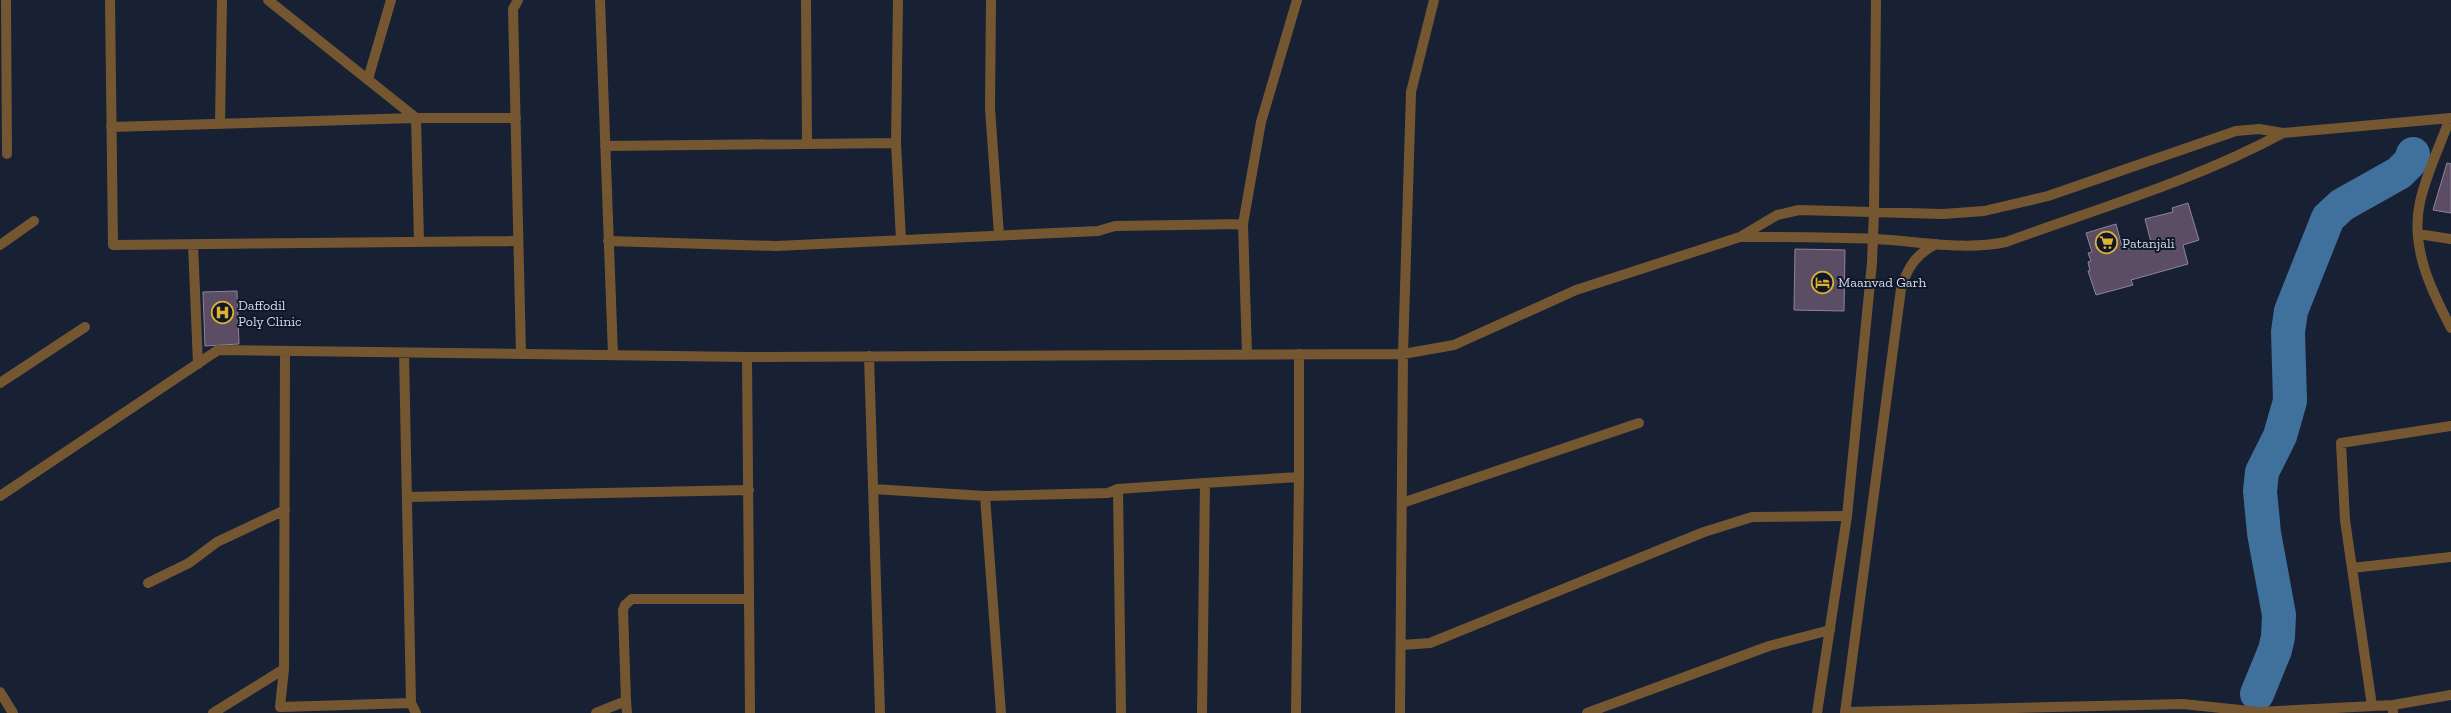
<svg xmlns="http://www.w3.org/2000/svg" width="2451" height="713" font-family="'Zilla Slab',serif">
<style>
.lines{fill:none;stroke-linecap:round;stroke-linejoin:round}
.river{stroke:#40719c;stroke-width:34}
.building{fill:#5b4e64;stroke:#90829a}
.minor{stroke:#745731;stroke-width:10}
.tertiary{stroke:#745731;stroke-width:10}
.labels{text-anchor:middle;stroke-width:4;stroke-linejoin:round;paint-order:stroke}
.poi-label{font-size:14px;fill:#d5dce9;stroke:#0f1729;text-anchor:start}
</style>
<rect width="100%" height="100%" fill="#182034"/>
<g class="lines">
<path class="river" d="M2257 694 2275 650 2278 637 2279 615 2264 533 2260 491 2262 472 2280 436 2290 401 2288 332 2291 311 2328 218 2342 205 2399 173 2410 162 2413 154"/>
</g>
<path class="building" d="M2447 163 2451 164V213L2433 210Z
M2188 203 2199 240 2183 245 2188 264 2131 280 2133 285 2096 295 2088 271H2090L2088 262 2091 261 2088 253 2092 252 2086 233 2116 224 2123 250 2151 242 2145 219 2173 212 2172 208Z
M1795 249 1845 250 1844 311 1794 310Z
M237 291 239 344 205 346 203 292Z"/>
<g class="lines">
<path class="minor" d="M6 0 7 154
M110 0 113 245 518 241
M268 0 416 118H516
M518 0 513 9 521 354
M600 0 613 355
M806 0 807 144
M898 0 896 143 901 240
M991 0 990 108 999 235
M368 79 391 0
M2450 118C2440 146 2426 174 2420 202 2410 247 2431 290 2451 328
M220 123 222 0
M111 127 416 118 419 242
M605 146 896 143
M1874 211 1876 0
M2418 234 2451 239
M1740 237C1785 237 1830 237 1875 239 1919 241 1963 251 2006 242 2099 208 2196 180 2283 133
M608 241 776 246 1098 231 1115 226 1243 224
M193 244 198 364
M0 245 34 221
M404 353 411 703 416 713
M1247 354 1243 224 1261 122 1297 0
M869 356 880 713
M747 357 750 713
M0 383 85 327
M1299 477V354
M873 489 985 496 1108 493 1118 489 1205 483
M1118 489 1121 713
M0 496 218 350 747 357 1403 354 1454 345 1576 290 1740 237 1777 215 1799 210 1943 214 1984 211 2048 196 2236 131 2259 129 2283 133 2451 118
M985 496 1001 713
M407 497 749 490
M1402 503 1639 423
M2352 568 2451 557
M148 583 189 563 217 542 285 510
M1401 645 1430 643 1704 532 1752 517 1847 516
M284 669 280 707 411 703
M0 692 13 713
M626 701 623 610 625 605 632 599H749
M2372 706 2345 520 2341 443 2451 426
M1845 712 2183 704 2259 712 2393 705
M213 713 284 669 285 351
M596 713 626 701 627 713
M1202 713 1205 483 1299 477 1296 713
M1400 713 1403 354 1411 92 1434 0
M1587 713 1769 646 1830 630
M2393 713V705L2451 695"/>
<path class="tertiary" d="M1817 713 1847 516 1872 263 1874 211
M1845 713 1901 289C1907 268 1916 254 1936 244"/>
</g>
<defs>
<symbol id="supermarket-ring" viewBox="-11 -11 22 22"><circle r="9.5" fill="#0f1729" stroke="#deb133" stroke-width="1.5"/><path d="M-6-5.5h2.5l.6 2H6L4.5 2H-2.5L-4.4-4H-6ZM-1.5 3.2a1.3 1.3 0 1 0 .1 0ZM3 3.2a1.3 1.3 0 1 0 .1 0Z" fill="#deb133"/></symbol>
<symbol id="hotel-ring" viewBox="-11 -11 22 22"><circle r="9.5" fill="#0f1729" stroke="#deb133" stroke-width="1.5"/><path d="M-6-4.5h1.5V1H6V5H4.5V3h-9V5H-6ZM-4 0a1.8 1.8 0 1 1 3.6 0ZM.5 0V-2.5h3Q6-2.5 6 0Z" fill="#deb133"/></symbol>
<symbol id="hospital-ring" viewBox="-11 -11 22 22"><circle r="9.5" fill="#0f1729" stroke="#deb133" stroke-width="1.5"/><path d="M-5-5h3v3.5h4V-5h3V5h-3V1.5h-4V5h-3Z" fill="#deb133"/></symbol>
</defs>
<g fill-rule="evenodd">
<use href="#supermarket-ring" x="2094" y="230" width="25" height="25"/>
<use href="#hotel-ring" x="1810" y="270" width="25" height="25"/>
<use href="#hospital-ring" x="210" y="300" width="25" height="25"/>
</g>
<g class="labels">
<g class="poi-label">
<text x="2122" y="248">Patanjali</text>
<text x="1838" y="287">Maanvad Garh</text>
<text x="238" y="310">Daffodil<tspan x="238" dy="16">Poly Clinic</tspan></text>
</g>
</g>
</svg>
